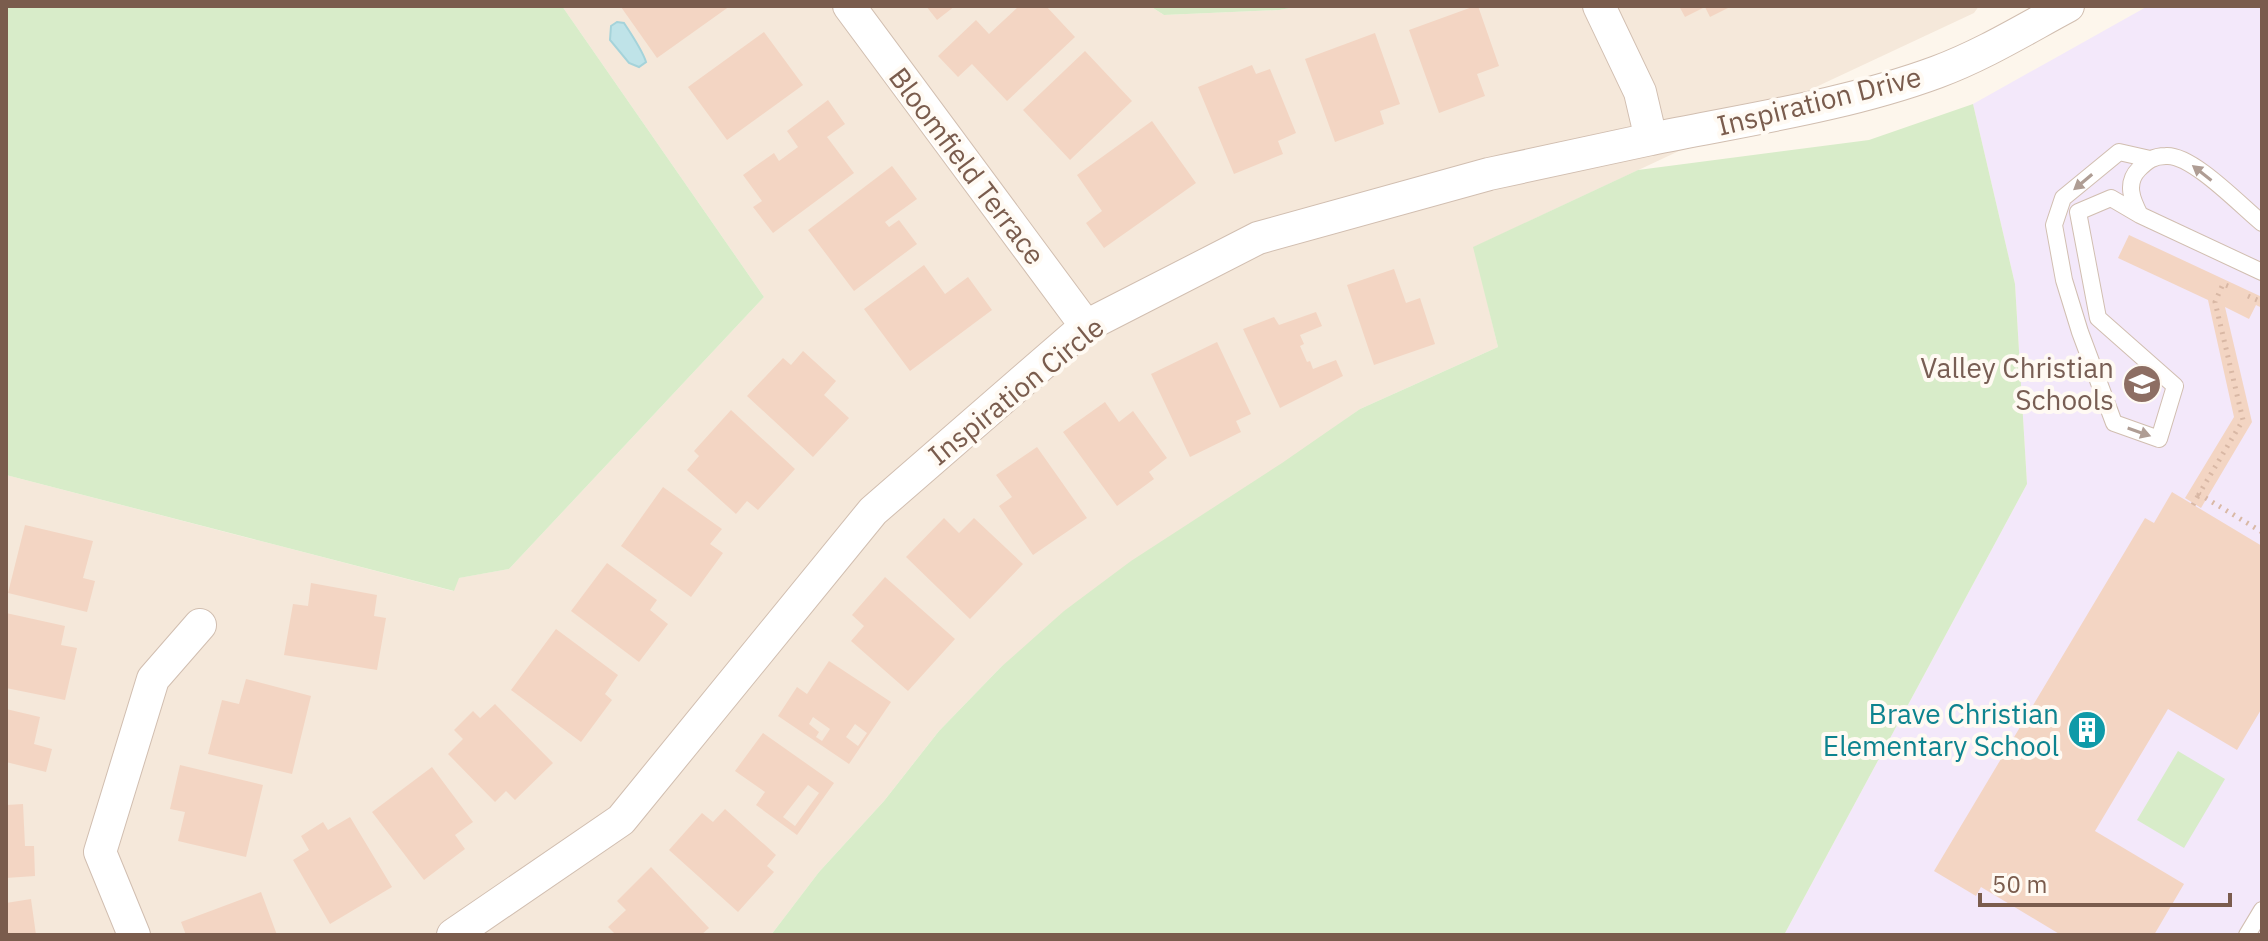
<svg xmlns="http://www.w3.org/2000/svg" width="2268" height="941" font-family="'IBM Plex Sans',sans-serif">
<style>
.residential{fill:#f5e8da}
.education{fill:#f3e8fa}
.green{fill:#d8ecc9}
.water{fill:#bfe3e8;stroke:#a5d3da;stroke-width:2}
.building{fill:#f3d5c3;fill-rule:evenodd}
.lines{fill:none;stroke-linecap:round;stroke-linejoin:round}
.service-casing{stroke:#d1beb0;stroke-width:18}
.minor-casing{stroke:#d1beb0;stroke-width:34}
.path{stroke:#d9b8a5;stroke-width:5;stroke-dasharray:2 6;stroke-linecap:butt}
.service{stroke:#fff;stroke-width:16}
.minor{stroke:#fff;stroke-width:32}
.oneway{fill:#af9d94}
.labels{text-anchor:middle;stroke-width:8;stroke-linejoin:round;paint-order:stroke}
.street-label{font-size:28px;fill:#7a5c4d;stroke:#fffaf3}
.education-label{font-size:28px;fill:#785e54;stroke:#fffaf3;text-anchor:end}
.culture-label{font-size:28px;fill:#0d838f;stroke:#fffaf3;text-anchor:end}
</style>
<rect width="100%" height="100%" fill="#fdf6ec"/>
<path class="residential" d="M562 6H1150L1164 15 1279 10 1301 6H1979L1974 13 1474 247 1498 347 1360 409 1001 667 939 731 884 801 819 872 771 935H6V475L453 591 458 578 509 569 764 297Z"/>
<path class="education" d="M2148 6H2262V935H1784L2027 484 2015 284 1973 104Z"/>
<path class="green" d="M6 6H562L764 297 509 569 459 578 454 591 6 475Z
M1150 6H1301L1279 10 1164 15Z
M1973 104 2015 284 2027 484 1784 935H771L819 872 884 801 939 731 1001 667 1064 611 1131 561 1282 463 1360 409 1498 347 1473 247 1638 170 1869 140Z
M2178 751 2225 779 2184 848 2137 820Z"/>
<path class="water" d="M617 22 624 23C630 32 643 52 646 62L639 67 629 63 610 40 611 26Z"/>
<path class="building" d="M622 6H730L657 58 621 7Z
M926 6H955L937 20Z
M1019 6H1046L1075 37 1007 101 972 64 958 77 938 56 976 20 989 34Z
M1475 6H1478L1499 66 1477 74 1485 96 1439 113 1409 30Z
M1679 6H1732L1710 17 1705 7 1685 17Z
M764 32 803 85 727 140 688 87Z
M1375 33 1400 104 1380 111 1384 124 1335 142 1305 59Z
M1085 51 1132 101 1070 160 1023 110Z
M1252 65 1256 74 1270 69 1296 133 1278 141 1283 154 1234 174 1198 87Z
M828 100 845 124 827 137 854 173 773 233 753 207 762 201 743 175 774 153 779 161 798 147 787 131Z
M1152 121 1196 183 1104 248 1086 223 1102 211 1077 175Z
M892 166 917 199 885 222 889 227 899 220 917 244 854 291 808 230Z
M2129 235 2262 297V308L2256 305 2249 319 2225 307 2252 422 2201 508 2185 498 2234 417 2208 300 2118 258Z
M924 265 945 294 968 277 992 310 910 371 864 309Z
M1394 269 1406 303 1420 298 1435 344 1374 365 1347 285Z
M1316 312 1322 326 1300 335 1304 344 1300 346 1307 362 1310 361 1313 369 1336 360 1343 376 1280 408 1243 329 1274 317 1279 325Z
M1217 342 1251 414 1236 421 1241 432 1190 457 1151 374Z
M803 351 836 381 824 395 849 418 813 457 747 396 783 358 791 365Z
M1105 402 1119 422 1133 411 1167 458 1149 472 1154 479 1117 506 1063 432Z
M731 410 795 469 758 510 747 501 736 514 687 470 699 456 694 451Z
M1037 447 1087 518 1033 555 999 506 1012 497 996 475Z
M663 487 722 529 710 544 723 553 691 597 621 546Z
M2172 492 2262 546V708L2237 750 2168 709 2095 831 2184 884 2154 935H2061L1981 887 1976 896 1934 871 2145 518 2154 523Z
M944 518 959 533 974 518 1023 564 970 619 906 557Z
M25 525 93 541 83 578 95 581 87 612 8 593Z
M607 563 657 600 650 610 668 624 639 662 571 611Z
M885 577 955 639 908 691 851 641 864 626 852 615Z
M311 583 377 595 374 616 386 618 377 670 284 655 293 604 308 606Z
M6 613 65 626 61 645 77 648 65 700 6 688Z
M556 629 618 675 605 694 612 700 581 742 511 690Z
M829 661 891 702 849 764 778 716 797 687 807 694ZM813 717 830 729 822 741 816 737 819 732 809 724ZM855 724 867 733 858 746 846 737Z
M246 679 311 696 292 774 208 754 222 700 239 704Z
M495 704 553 763 515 800 506 791 495 802 448 754 463 739 454 730 473 711 480 718Z
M6 709 40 717 34 744 52 749 46 772 6 762Z
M763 733 834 783 797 835 756 805 765 792 735 771ZM808 785 819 793 795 826 783 817Z
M180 765 263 785 246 857 178 841 185 812 170 809Z
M432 767 473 822 455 835 465 849 424 880 372 812Z
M23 804 25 846H34L35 876 6 878V805Z
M725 809 776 855 767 866 774 872 738 912 669 850 702 813 713 822Z
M350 817 392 887 330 924 293 860 309 850 301 836 323 822 328 830Z
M651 867 709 928 701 935H616L608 927 626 910 617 901Z
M261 892 277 935H186L181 922Z
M31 899 36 935H6V903Z"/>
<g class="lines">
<defs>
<path id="service" d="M2140 215 2111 198 2078 212 2098 318 2175 386 2159 439 2114 423 2080 332 2064 280 2054 225 2063 198 2119 152 2150 159
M2262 223C2241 206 2192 154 2166 156 2153 156 2147 161 2139 169 2125 183 2132 200 2140 215L2262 272
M2247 935 2262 910"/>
<path id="minor" d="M849 6 1086 326
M1651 139C1744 120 1848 105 1937 72 1983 55 2025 29 2068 6
M134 935 100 852 153 679 200 625
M453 935 621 820 873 511 1086 326 1258 238 1489 174 1651 139 1640 92 1599 6"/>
</defs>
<use href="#service" class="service-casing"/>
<use href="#minor" class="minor-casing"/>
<path class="path" d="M2228 286 2223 284 2215 302 2243 420 2199 494 2262 532
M2248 296 2262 302
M2193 505 2199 494"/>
<use href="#service" class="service"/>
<use href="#minor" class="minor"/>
</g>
<defs><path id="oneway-solid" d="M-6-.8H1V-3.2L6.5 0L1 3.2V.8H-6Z" transform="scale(2)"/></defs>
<g class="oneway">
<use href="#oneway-solid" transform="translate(2202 173) rotate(-142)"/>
<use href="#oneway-solid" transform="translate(2083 182) rotate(140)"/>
<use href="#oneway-solid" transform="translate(2139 432) rotate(19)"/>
</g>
<defs>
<symbol id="school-disc" viewBox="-11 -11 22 22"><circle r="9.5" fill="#8d6e63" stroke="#fffaf3"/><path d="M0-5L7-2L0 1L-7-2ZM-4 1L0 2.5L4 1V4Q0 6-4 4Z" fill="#fff"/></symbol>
<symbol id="building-disc" viewBox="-11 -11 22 22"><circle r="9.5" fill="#0f9aa8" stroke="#fffaf3"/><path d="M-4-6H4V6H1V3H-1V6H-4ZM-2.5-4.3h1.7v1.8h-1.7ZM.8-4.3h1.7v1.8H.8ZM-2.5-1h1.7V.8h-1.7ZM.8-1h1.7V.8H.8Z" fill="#fff"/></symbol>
</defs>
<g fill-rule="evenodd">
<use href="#school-disc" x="2120" y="362" width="44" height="44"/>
<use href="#building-disc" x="2065" y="708" width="44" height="44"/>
</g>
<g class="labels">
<g class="street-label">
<text transform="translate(1819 101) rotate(-14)" y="10">Inspiration Drive</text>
<text transform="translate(967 166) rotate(53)" y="10">Bloomfield Terrace</text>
<text transform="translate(1016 391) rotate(-39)" y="10">Inspiration Circle</text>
</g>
<g class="education-label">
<text x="2114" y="378">Valley Christian<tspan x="2114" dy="32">Schools</tspan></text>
</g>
<g class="culture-label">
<text x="2059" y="724">Brave Christian<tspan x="2059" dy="32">Elementary School</tspan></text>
</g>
</g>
<rect width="2268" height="941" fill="none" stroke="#7a5c4d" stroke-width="16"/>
<path d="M1980 893v12h250v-12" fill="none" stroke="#7a5c4d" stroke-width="4"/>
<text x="1992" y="893" font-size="24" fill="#7a5c4d" stroke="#fffaf3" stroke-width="6" paint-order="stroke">50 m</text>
</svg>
